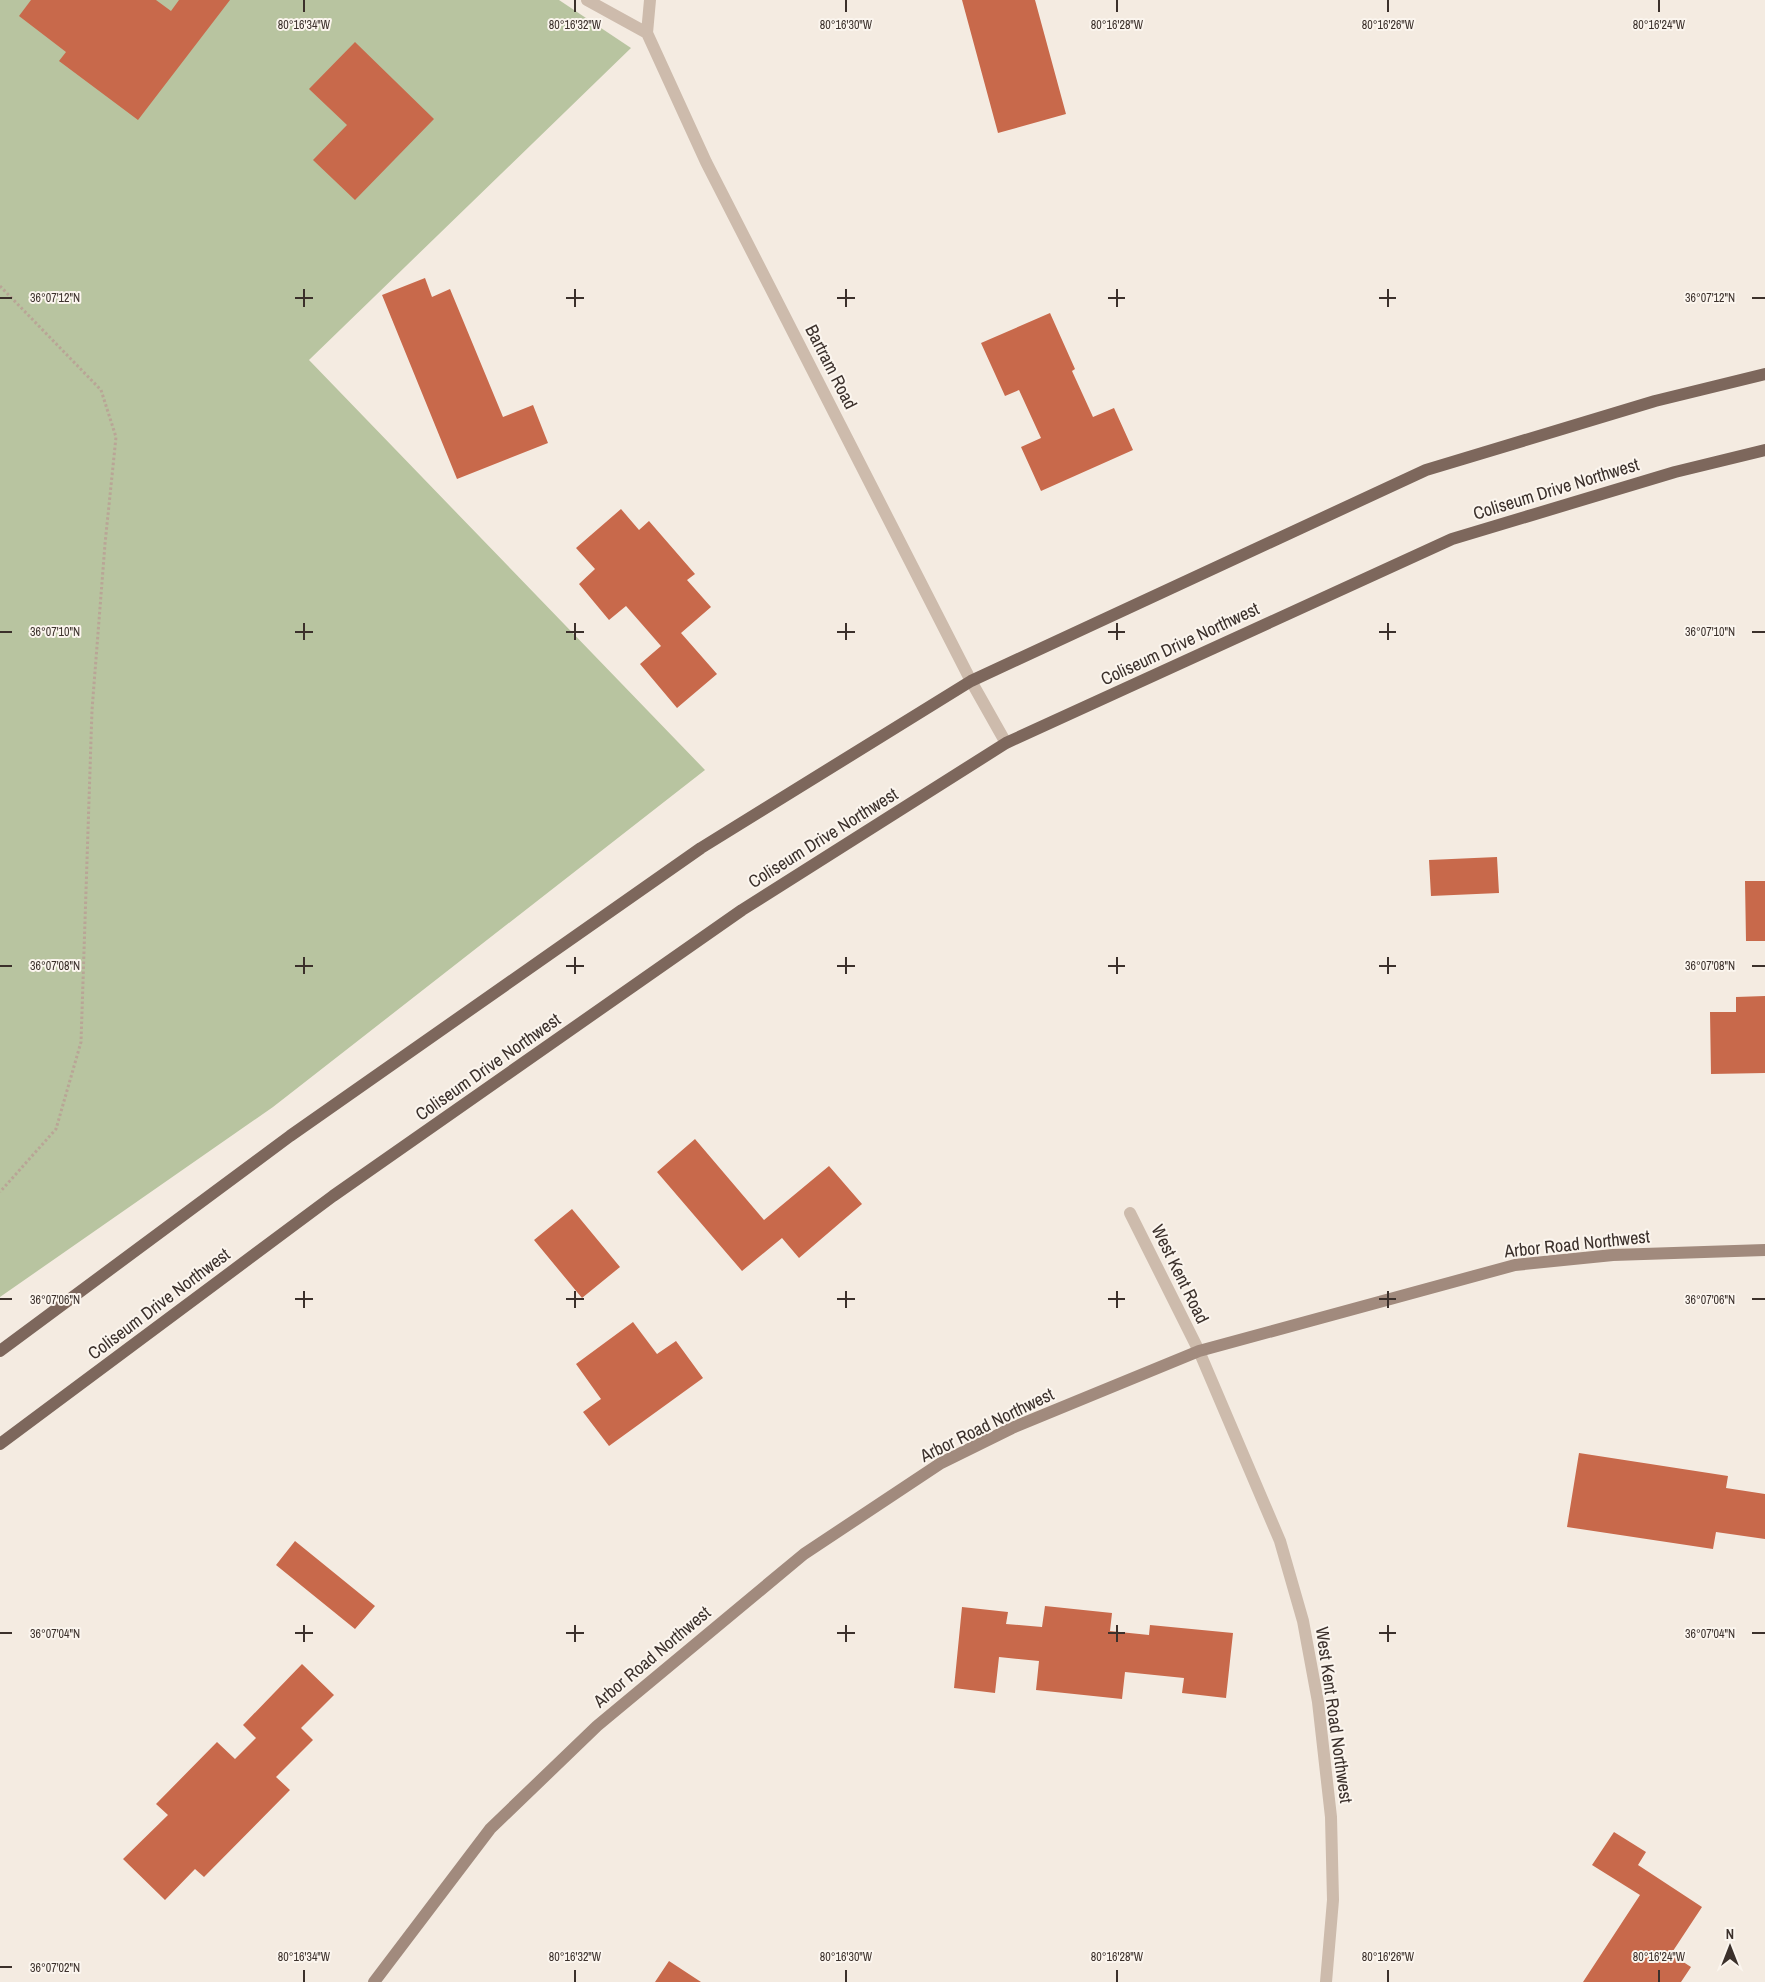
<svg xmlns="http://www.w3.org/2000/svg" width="1765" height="1982" font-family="'Archivo Narrow',sans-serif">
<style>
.green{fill:#b8c4a0}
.building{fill:#c8694b}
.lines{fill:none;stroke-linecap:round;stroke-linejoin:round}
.path{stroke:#b9a596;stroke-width:3;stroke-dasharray:2.5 2.5;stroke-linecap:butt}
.street{stroke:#cdbbac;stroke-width:12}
.secondary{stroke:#a18a7d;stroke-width:12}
.primary{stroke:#7d675c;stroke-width:12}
.ticks{fill:none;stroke:#3b302b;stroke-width:2}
.labels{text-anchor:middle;stroke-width:4;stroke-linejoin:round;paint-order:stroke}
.street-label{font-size:18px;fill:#3b302b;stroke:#fbf5ee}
.ticks-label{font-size:12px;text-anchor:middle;fill:#3b302b;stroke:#fbf5ee;stroke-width:4;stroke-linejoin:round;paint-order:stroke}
</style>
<rect width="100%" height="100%" fill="#f4ebe1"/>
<path class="green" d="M0 0H559L631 48 309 360 705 770 273 1107 0 1297Z"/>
<path class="building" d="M31 0H156L171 11 179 0H230L138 120 59 61 66 52 19 16Z
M962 0H1035L1066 114 998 133Z
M355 42 434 119 355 200 313 160 347 125 309 89Z
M425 278 432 297 450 289 503 417 533 405 548 443 457 479 382 295Z
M1050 313 1075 369 1072 371 1093 417 1114 408 1133 450 1041 491 1021 447 1041 438 1019 390 1005 396 981 343Z
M621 509 639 530 649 521 695 574 687 580 711 607 681 633 717 674 677 708 640 664 661 646 626 606 609 620 579 584 595 569 576 548Z
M1497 857 1499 893 1431 896 1429 860Z
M1745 881H1765V941H1746Z
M1765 996V1073L1711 1074 1710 1012H1736V997Z
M695 1139 764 1220 829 1166 862 1204 799 1258 782 1238 742 1271 657 1172Z
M572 1209 620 1267 582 1298 534 1240Z
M633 1322 657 1354 676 1341 703 1378 609 1446 583 1412 601 1399 576 1364Z
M1579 1453 1728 1476 1726 1488 1765 1494V1539L1716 1532 1713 1549 1567 1527Z
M295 1541 375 1606 355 1629 276 1565Z
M1045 1606 1112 1613 1110 1631 1149 1635 1150 1625 1233 1633 1226 1698 1182 1693 1184 1678 1125 1672 1122 1699 1036 1690 1039 1661 999 1657 995 1693 954 1688 962 1607 1008 1612 1006 1624 1042 1627Z
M302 1664 334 1695 301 1728 313 1740 276 1777 290 1790 204 1877 195 1869 165 1900 123 1859 168 1815 156 1804 217 1742 235 1759 256 1738 243 1725Z
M1614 1832 1646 1852 1638 1865 1702 1907 1671 1954 1691 1967 1681 1982H1583L1640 1895 1592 1865Z
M669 1961 701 1982H655Z"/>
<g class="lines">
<path class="path" d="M0 286 101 390 116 437 105 544 92 710 81 1042 56 1129 0 1192"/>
<path class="street" d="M587 0 647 33
M650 0 647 33 706 162 971 681 1006 743
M1130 1213 1199 1351 1280 1541 1303 1621 1318 1702 1331 1817 1333 1900 1326 1982"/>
<path class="secondary" d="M374 1982 490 1829 597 1726 804 1554 941 1463 1012 1428 1199 1351 1515 1265 1613 1255 1765 1250"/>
<path class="primary" d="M0 1351 290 1136 701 848 971 681 1426 470 1655 401 1765 374
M0 1444 333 1196 742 910 1006 743 1452 539 1675 472 1765 450"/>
</g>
<path class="ticks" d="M304 0V12M575 0V12M846 0V12M1117 0V12M1388 0V12M1659 0V12M304 289V307M575 289V307M846 289V307M1117 289V307M1388 289V307M0 298H12M295 298H313M566 298H584M837 298H855M1108 298H1125M1379 298H1396M1752 298H1765M304 623V640M575 623V640M846 623V640M1117 623V640M1388 623V640M0 632H12M295 632H313M566 632H584M837 632H855M1108 632H1125M1379 632H1396M1752 632H1765M304 957V974M575 957V974M846 957V974M1117 957V974M1388 957V974M0 966H12M295 966H313M566 966H584M837 966H855M1108 966H1125M1379 966H1396M1752 966H1765M304 1291V1308M575 1291V1308M846 1291V1308M1117 1291V1308M1388 1291V1308M0 1299H12M295 1299H313M566 1299H584M837 1299H855M1108 1299H1125M1379 1299H1396M1752 1299H1765M304 1625V1642M575 1625V1642M846 1625V1642M1117 1625V1642M1388 1625V1642M0 1633H12M295 1633H313M566 1633H584M837 1633H855M1108 1633H1125M1379 1633H1396M1752 1633H1765M0 1967H12M304 1970V1982M575 1970V1982M846 1970V1982M1117 1970V1982M1388 1970V1982M1659 1970V1982"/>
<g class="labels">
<g class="street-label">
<text transform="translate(831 367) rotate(63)" y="6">Bartram Road</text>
<text transform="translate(1556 489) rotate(-17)" y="6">Coliseum Drive Northwest</text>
<text transform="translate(1180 644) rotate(-25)" y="6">Coliseum Drive Northwest</text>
<text transform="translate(823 838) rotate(-32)" y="6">Coliseum Drive Northwest</text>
<text transform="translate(488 1067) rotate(-35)" y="6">Coliseum Drive Northwest</text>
<text transform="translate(1577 1244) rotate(-6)" y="6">Arbor Road Northwest</text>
<text transform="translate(1180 1274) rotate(64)" y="6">West Kent Road</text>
<text transform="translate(159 1304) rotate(-37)" y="6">Coliseum Drive Northwest</text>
<text transform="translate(987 1425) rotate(-26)" y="6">Arbor Road Northwest</text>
<text transform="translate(652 1657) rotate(-40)" y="6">Arbor Road Northwest</text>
<text transform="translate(1334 1715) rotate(82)" y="6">West Kent Road Northwest</text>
</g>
</g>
<g class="ticks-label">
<text x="304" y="29">80°16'34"W</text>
<text x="575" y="29">80°16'32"W</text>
<text x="846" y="29">80°16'30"W</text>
<text x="1117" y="29">80°16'28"W</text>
<text x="1388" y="29">80°16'26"W</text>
<text x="1659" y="29">80°16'24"W</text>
<text x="55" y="302">36°07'12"N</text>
<text x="1710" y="302">36°07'12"N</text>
<text x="55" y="636">36°07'10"N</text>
<text x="1710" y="636">36°07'10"N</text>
<text x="55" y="970">36°07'08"N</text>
<text x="1710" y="970">36°07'08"N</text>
<text x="55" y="1304">36°07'06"N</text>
<text x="1710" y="1304">36°07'06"N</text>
<text x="55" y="1638">36°07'04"N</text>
<text x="1710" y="1638">36°07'04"N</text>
<text x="304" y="1961">80°16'34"W</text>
<text x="575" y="1961">80°16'32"W</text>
<text x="846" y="1961">80°16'30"W</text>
<text x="1117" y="1961">80°16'28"W</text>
<text x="1388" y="1961">80°16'26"W</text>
<text x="1659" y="1961">80°16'24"W</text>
<text x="55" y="1972">36°07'02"N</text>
</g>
<g transform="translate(1730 1947)" stroke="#fbf5ee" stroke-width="4" paint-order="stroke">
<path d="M0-4L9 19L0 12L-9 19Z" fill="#3b302b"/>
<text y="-8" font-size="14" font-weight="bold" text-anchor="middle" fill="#3b302b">N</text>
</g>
</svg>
